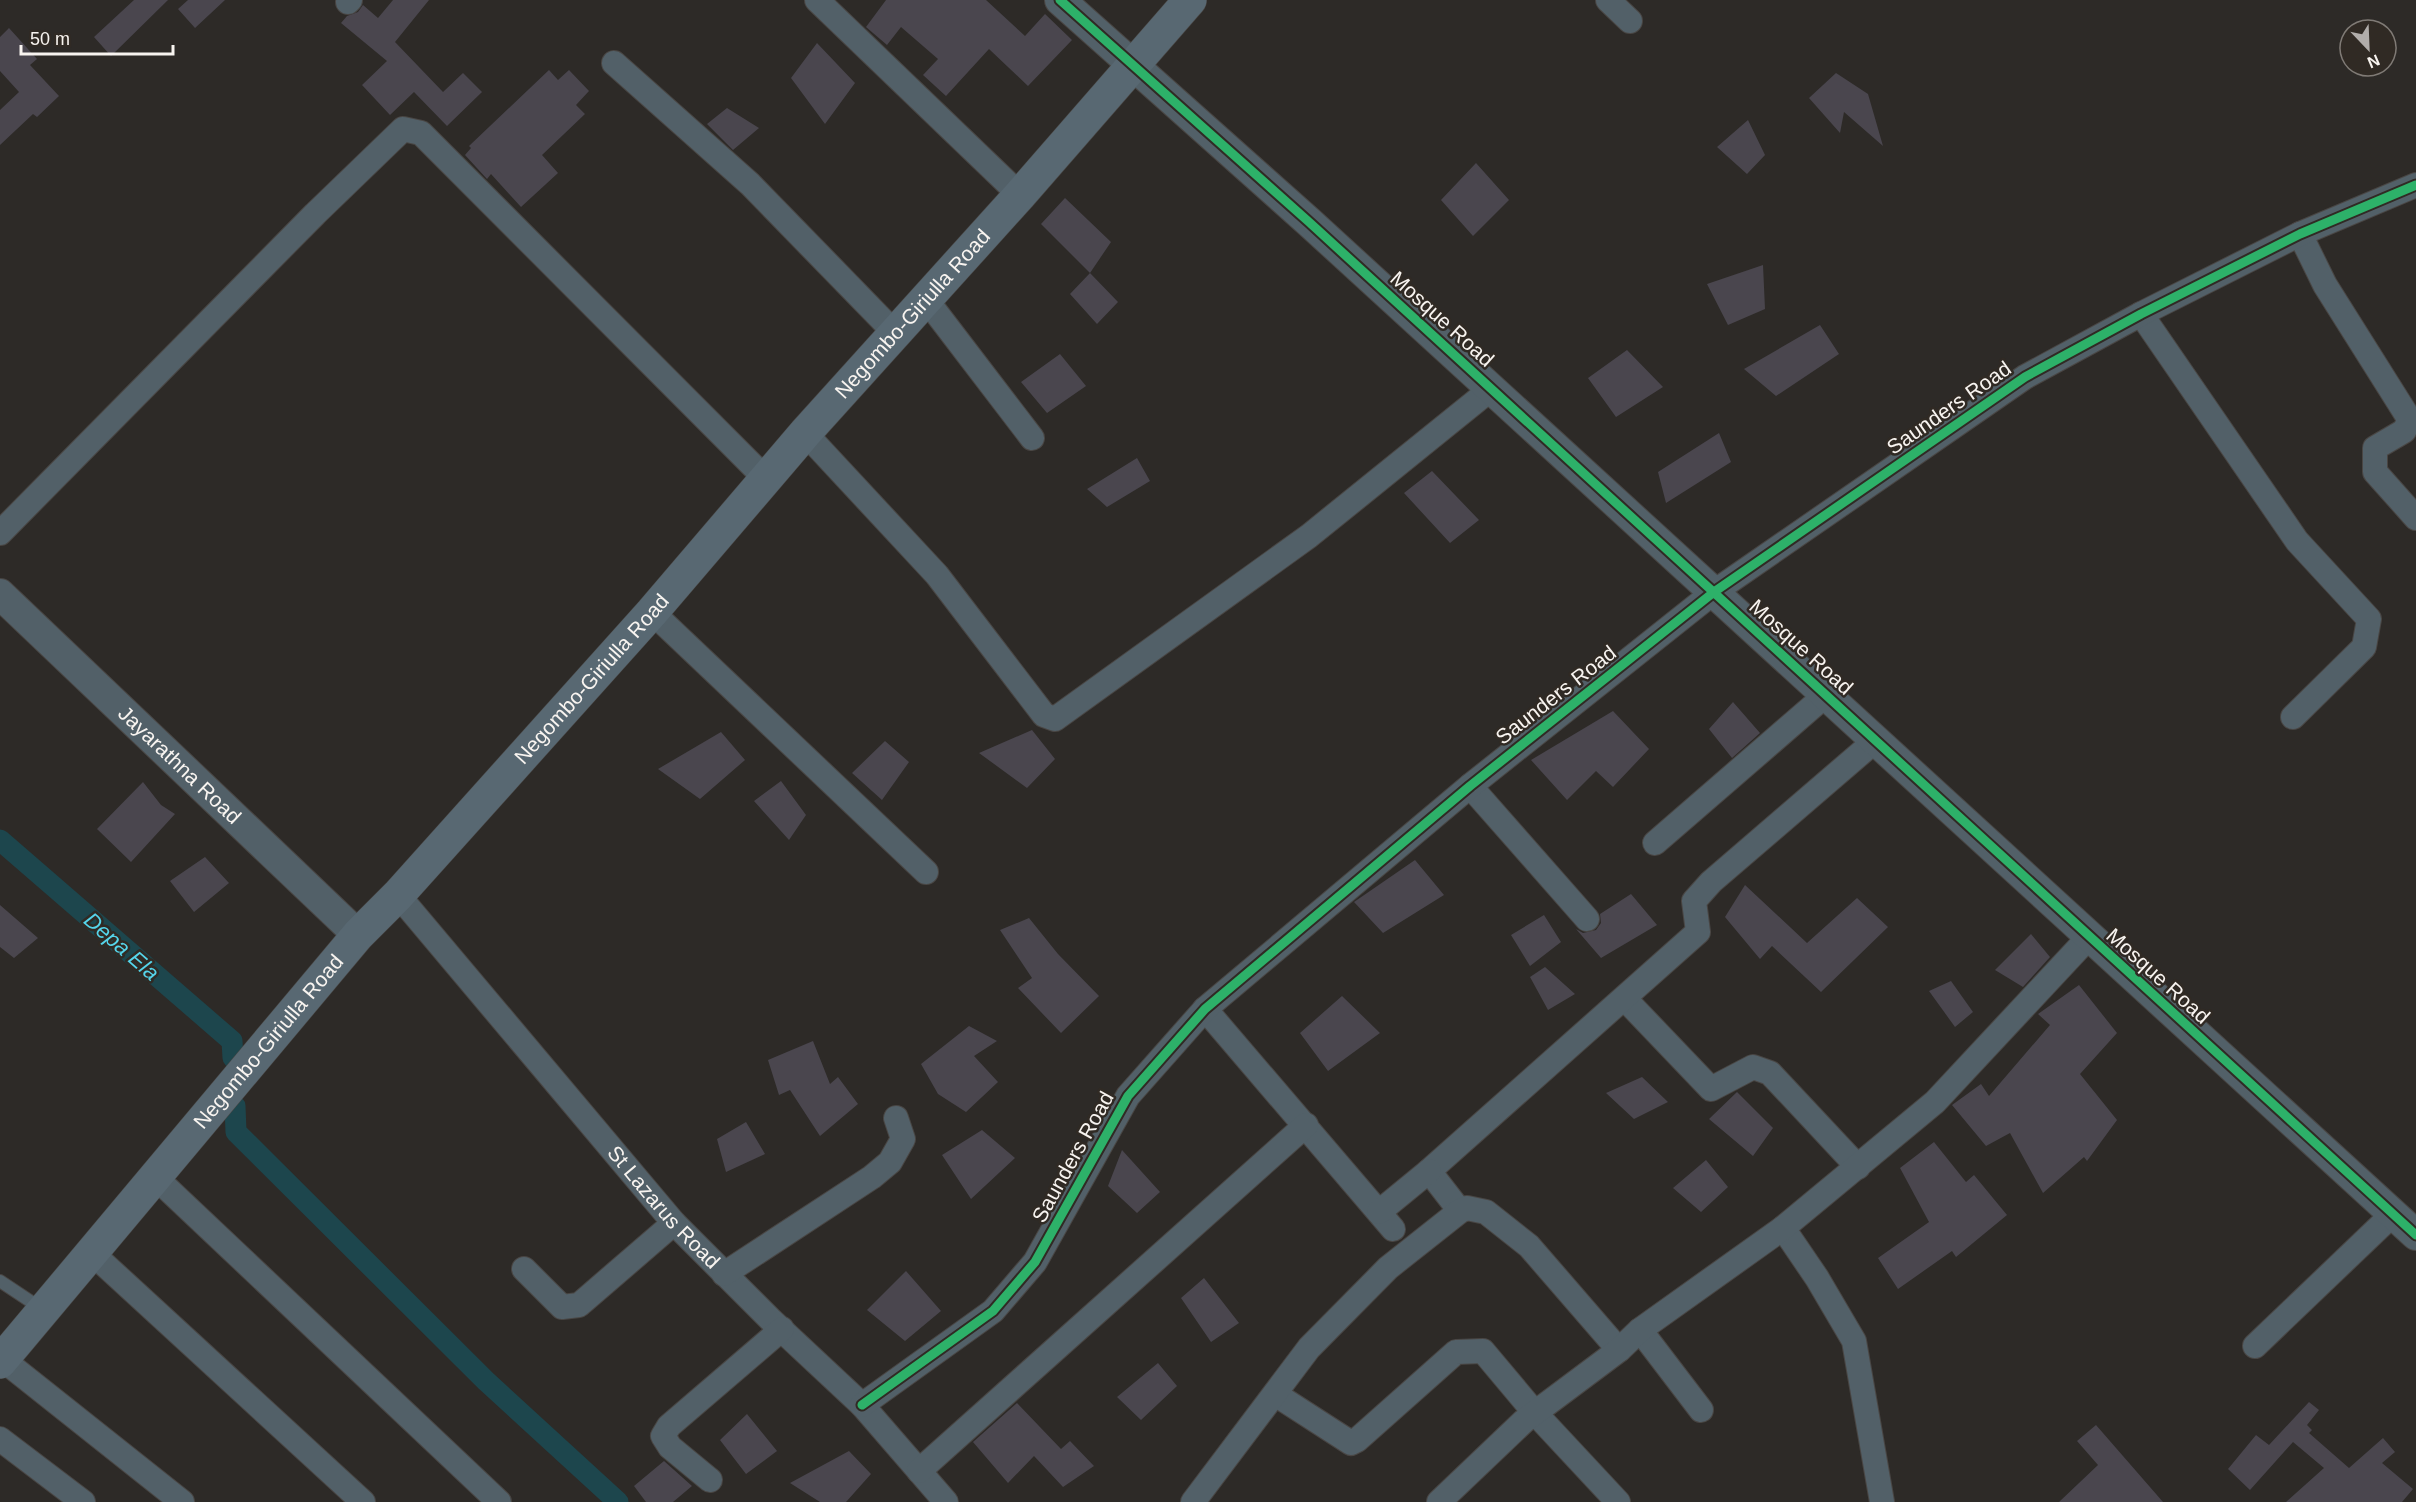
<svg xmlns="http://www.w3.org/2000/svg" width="2416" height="1502" font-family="Arial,sans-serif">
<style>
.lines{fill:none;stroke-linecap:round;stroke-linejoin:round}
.canal{stroke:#1d464d;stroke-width:21}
.building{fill:#4a464e}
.service-casing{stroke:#494644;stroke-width:14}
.minor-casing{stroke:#494644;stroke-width:26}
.tertiary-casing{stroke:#494644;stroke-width:32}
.primary-casing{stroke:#494644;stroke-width:34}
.service{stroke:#526068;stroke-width:12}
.minor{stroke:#526068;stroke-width:24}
.tertiary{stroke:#526068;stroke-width:30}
.primary{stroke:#586872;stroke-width:33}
.cycleway-casing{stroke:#302a24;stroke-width:13}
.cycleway{stroke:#2db169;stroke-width:9}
.labels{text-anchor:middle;stroke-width:5;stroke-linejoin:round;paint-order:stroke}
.street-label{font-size:21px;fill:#f8f4f0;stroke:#302a24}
.water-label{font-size:22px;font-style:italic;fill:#55d5eb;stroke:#302a24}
</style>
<rect width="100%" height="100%" fill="#2d2a27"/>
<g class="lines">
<path class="canal" d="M0 840 232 1041 233 1058
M235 1106 236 1132 486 1381 618 1502"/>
</g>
<path class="building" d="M134 0H168L111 56 94 37Z
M188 0H225L195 28 178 9Z
M393 0H429L395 42 443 92 463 73 482 92 447 126 414 92 390 115 362 85 387 61 341 23 347 16 358 12 363 5 378 18Z
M886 0H986L1025 36 1045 14 1072 40 1028 86 989 49 946 96 923 75 938 59 901 27 887 45 866 27Z
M9 28 37 59 30 65 59 96 37 117 33 114 0 145V110L19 92 0 71V37Z
M817 43 855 83 825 124 791 78Z
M549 70 558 80 569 70 589 91 576 105 585 114 542 155 558 173 521 207 491 174 487 179 465 155 471 148 469 146Z
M1836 73 1868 94 1883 146 1844 112 1840 133 1809 98Z
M727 108 759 128 733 150 707 124Z
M1748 120 1765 155 1747 174 1717 147Z
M1476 163 1509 200 1473 236 1441 200Z
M1065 198 1111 242 1090 273 1041 224Z
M1763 265 1765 309 1728 325 1707 284Z
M1090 273 1118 302 1097 324 1070 294Z
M1820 325 1839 354 1776 396 1744 369Z
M1627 350 1663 387 1616 417 1588 378Z
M1060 354 1086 386 1047 413 1021 382Z
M1719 433 1731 462 1666 503 1658 472Z
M1137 458 1150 481 1107 507 1087 489Z
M1432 471 1479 520 1450 543 1404 493Z
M1733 702 1760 733 1732 758 1709 729Z
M1613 711 1649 749 1613 787 1596 771 1567 800 1531 760Z
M1032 730 1055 759 1027 788 979 753Z
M721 732 745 760 700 799 658 769Z
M885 741 909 762 882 800 852 773Z
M781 781 806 815 789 840 754 801Z
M143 782 161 805 175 814 131 862 97 829Z
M205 857 229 883 194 912 170 881Z
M1415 860 1444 895 1383 933 1354 902Z
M1745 885 1807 943 1857 898 1888 927 1821 992 1772 946 1760 959 1725 917Z
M1631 894 1657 925 1601 958 1576 929 1583 933 1596 930 1601 923 1600 914Z
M0 905 38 938 14 958 0 947Z
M1544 915 1561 942 1530 966 1511 935Z
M1029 918 1058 954 1099 996 1061 1033 1018 988 1032 978 1000 930Z
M2031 934 2050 957 2023 987 1995 970Z
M1545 967 1575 994 1548 1010 1530 977Z
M1951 981 1973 1012 1955 1027 1929 991Z
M2079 985 2117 1033 2080 1074 2117 1120 2087 1161 2084 1157 2043 1193 2010 1133 1986 1146 1952 1105 1981 1084 1989 1096 2050 1025 2038 1014Z
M1342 996 1380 1033 1328 1071 1300 1033Z
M969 1026 997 1041 974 1056 998 1082 966 1112 938 1094 921 1064Z
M813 1041 830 1084 838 1077 858 1104 820 1136 790 1090 779 1095 768 1060Z
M1642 1077 1668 1102 1634 1119 1606 1093Z
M1737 1092 1773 1128 1753 1156 1709 1119Z
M746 1122 765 1154 726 1172 717 1139Z
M982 1130 1015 1158 971 1199 942 1155Z
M1934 1142 1966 1182 1974 1175 2007 1215 1956 1257 1952 1251 1898 1289 1878 1258 1929 1222 1900 1168Z
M1122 1150 1160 1192 1137 1213 1108 1186Z
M1706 1160 1728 1187 1701 1212 1673 1188Z
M906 1271 941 1311 905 1341 867 1310Z
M1204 1278 1239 1323 1211 1342 1181 1298Z
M1158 1363 1177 1386 1141 1420 1117 1397Z
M2309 1402 2319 1410 2307 1425 2312 1430 2309 1433 2349 1468 2383 1438 2395 1452 2382 1463 2413 1489 2402 1502H2286L2324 1468 2293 1442 2250 1490 2228 1469 2256 1435 2269 1445Z
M1017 1403 1061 1449 1070 1441 1094 1466 1063 1487 1034 1456 1008 1483 973 1442Z
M747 1414 777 1451 746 1474 720 1440Z
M2096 1425 2163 1502H2059L2098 1465 2077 1441Z
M849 1451 871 1474 846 1502H820L790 1483Z
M664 1461 692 1486 673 1502H646L634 1486Z"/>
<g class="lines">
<defs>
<path id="service" d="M0 1281 42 1309"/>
<g id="minor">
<path d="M817 0 1020 195"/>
<path d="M1608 0 1630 21"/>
<path d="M348 2 350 0"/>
<path d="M614 63 750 184 894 332"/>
<path d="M2300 234 2325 285 2410 420 2404 431 2375 448V472L2416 518"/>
<path d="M925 298 1032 438"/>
<path d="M2141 314 2297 541 2369 619 2364 647 2293 717"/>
<path d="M805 433 937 575 1044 715 1055 719 1309 536 1491 389"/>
<path d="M0 533 315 214 403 129 421 133 766 479"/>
<path d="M652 612 926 872"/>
<path d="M1470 786 1587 919"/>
<path d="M1655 843 1827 694"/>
<path id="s1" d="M398 895 674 1223 770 1319 862 1405 946 1502"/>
<path d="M1625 999 1711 1089 1753 1067 1770 1073 1858 1167"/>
<path d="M1205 1009 1393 1229"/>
<path d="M154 1176 499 1502"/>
<path d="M1460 1211 1429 1171 1698 932 1694 901 1711 882 1876 740"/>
<path d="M1379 1212 1429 1171"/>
<path d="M1783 1228 1817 1278 1854 1341 1882 1502"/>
<path d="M92 1253 363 1502"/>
<path d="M524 1269 562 1307 579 1305 674 1223"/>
<path d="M724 1274 872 1177 890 1162 903 1139 896 1118"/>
<path d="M1640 1330 1701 1410"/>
<path d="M2255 1346 2393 1214"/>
<path d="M2 1359 182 1502"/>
<path d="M1275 1394 1351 1443 1357 1440 1456 1352 1483 1351 1535 1413 1618 1502"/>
<path d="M862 1405 993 1311 1035 1262 1128 1096 1205 1009 1470 786 1714 592 2025 377 2141 314 2300 234 2416 185"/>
<path d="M0 1439 83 1502"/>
<path d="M919 1471 1306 1125"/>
<path d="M710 1480 670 1447 663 1436 669 1426 782 1329"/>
<path d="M1193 1502 1309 1348 1388 1268 1460 1211 1467 1208 1486 1212 1529 1246 1619 1350"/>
<path d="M1439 1502 1524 1421 1619 1350 1640 1330 1783 1228 1935 1102 2089 937"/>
</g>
<g id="tertiary">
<path d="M1060 0 1309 222 2416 1235"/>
<path id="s2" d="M0 594 358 935"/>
</g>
<g id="primary">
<path id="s3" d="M0 1362 358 935 398 895 652 612 805 433 1020 195 1190 0"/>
</g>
</defs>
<use href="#service" class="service-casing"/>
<use href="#minor" class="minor-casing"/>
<use href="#tertiary" class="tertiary-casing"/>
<use href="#primary" class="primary-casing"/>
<use href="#service" class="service"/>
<use href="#minor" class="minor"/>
<use href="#tertiary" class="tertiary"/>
<use href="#primary" class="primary"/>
<defs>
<path id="cycleway" d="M1060 0 1309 222 2416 1235
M862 1405 993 1311 1035 1262 1128 1096 1205 1009 1470 786 1714 592 2025 377 2141 314 2300 234 2416 185"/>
</defs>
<use href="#cycleway" class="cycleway-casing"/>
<use href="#cycleway" class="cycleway"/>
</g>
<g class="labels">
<g class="street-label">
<text dy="7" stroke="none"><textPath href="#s3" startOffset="1390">Negombo-Giriulla Road</textPath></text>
<text transform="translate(1442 319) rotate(42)" y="7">Mosque Road</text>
<text transform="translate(1949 408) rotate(-35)" y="7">Saunders Road</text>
<text transform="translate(1801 647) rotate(42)" y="7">Mosque Road</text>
<text dy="7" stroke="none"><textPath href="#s3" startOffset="904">Negombo-Giriulla Road</textPath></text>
<text transform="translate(1556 695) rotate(-38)" y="7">Saunders Road</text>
<text dy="7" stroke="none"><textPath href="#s2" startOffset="248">Jayarathna Road</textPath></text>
<text transform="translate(2158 976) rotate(42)" y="7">Mosque Road</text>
<text dy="7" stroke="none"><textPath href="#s3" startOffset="418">Negombo-Giriulla Road</textPath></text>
<text transform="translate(1073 1157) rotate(-61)" y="7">Saunders Road</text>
<text dy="7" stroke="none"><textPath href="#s1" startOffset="410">St Lazarus Road</textPath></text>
</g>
<g class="water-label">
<text transform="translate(122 946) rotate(41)" y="8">Depa Ela</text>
</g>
</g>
<g transform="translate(2368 48) rotate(157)"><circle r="28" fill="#302a24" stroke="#807b76" stroke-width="1.5"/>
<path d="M0-4.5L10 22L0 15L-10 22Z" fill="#b1adaa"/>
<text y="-9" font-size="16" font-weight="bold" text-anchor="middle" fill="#f8f4f0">N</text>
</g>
<path d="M21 45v9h152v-9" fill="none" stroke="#f8f4f0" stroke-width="3"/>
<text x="30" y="45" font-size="18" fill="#f8f4f0" stroke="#302a24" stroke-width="4.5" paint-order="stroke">50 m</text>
</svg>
